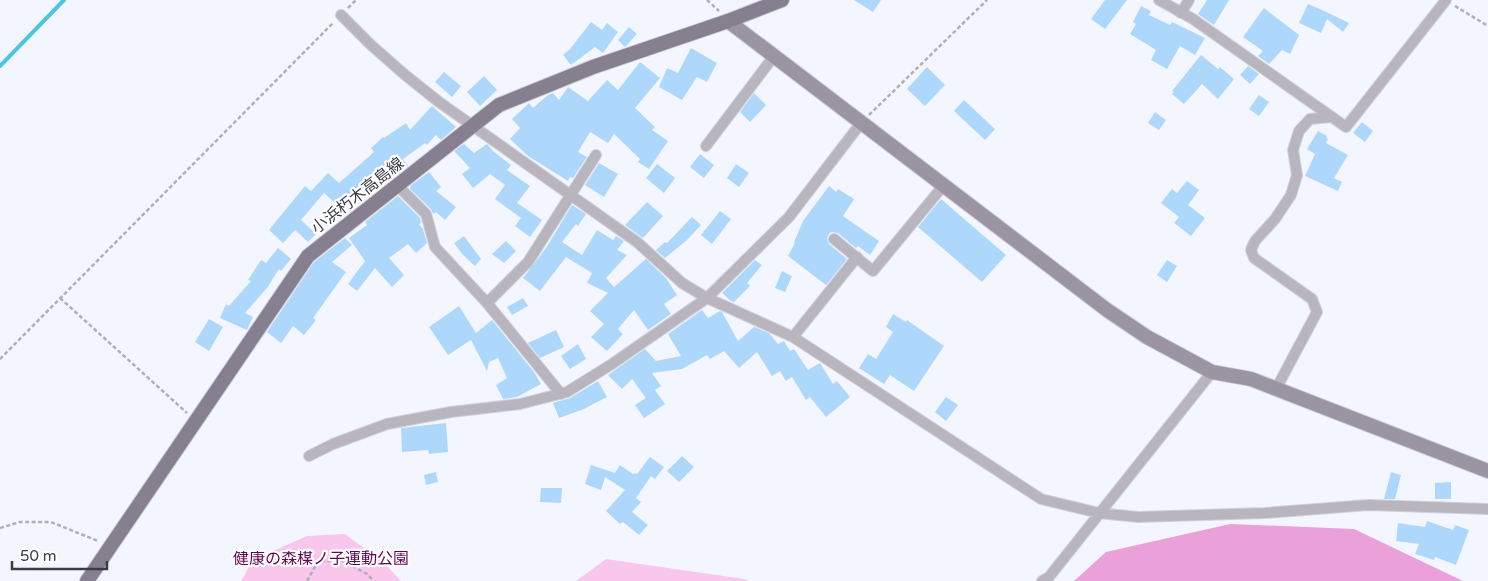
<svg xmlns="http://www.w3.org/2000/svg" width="1488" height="581" font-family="'Varela Round','Noto Sans JP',sans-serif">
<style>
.green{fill:#f9c6ec}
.forest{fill:#eaa0d9}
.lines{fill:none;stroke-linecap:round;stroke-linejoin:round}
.stream{stroke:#49c6e1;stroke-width:4}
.building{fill:#add8fc}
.minor-casing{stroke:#cfd1da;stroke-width:12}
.secondary-casing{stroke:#cfd1da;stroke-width:16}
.primary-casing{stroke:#cfd1da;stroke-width:16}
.path{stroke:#aeb0b9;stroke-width:2.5;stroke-dasharray:4 2.5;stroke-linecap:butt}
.minor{stroke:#b9b5bf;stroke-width:10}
.secondary{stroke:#9b95a3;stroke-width:14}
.primary{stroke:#867f8f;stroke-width:14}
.labels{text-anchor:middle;stroke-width:4.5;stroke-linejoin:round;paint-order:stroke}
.street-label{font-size:16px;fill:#3a3c45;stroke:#fff}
.park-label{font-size:16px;fill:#600654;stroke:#fff}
</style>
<rect width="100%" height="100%" fill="#f4f6ff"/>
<path class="green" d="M345 534 384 563 401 581H241L253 560 307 536Z
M606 559 744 579 749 581H576Z"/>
<path class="forest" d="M1230 524 1354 529 1463 581H1074L1106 552Z"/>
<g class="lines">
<path class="stream" d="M0 66 64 0"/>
</g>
<path class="building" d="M854 0H881L873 12Z
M1105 0H1127L1105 29 1091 19Z
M1207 0H1229L1214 25 1198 14Z
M1308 4 1322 10 1349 23 1343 32 1327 19 1321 33 1299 23Z
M1141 6 1151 11 1149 15 1170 25 1172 22 1205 38 1195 55 1180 46 1167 69 1151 60 1156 50 1130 34 1136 24 1133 22Z
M1264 8 1299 35 1290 54 1282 50 1269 64 1258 56 1263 51 1243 37Z
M591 22 602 30 607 23 618 32 603 53 595 47 571 65 563 55 570 49Z
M629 27 637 34 625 47 618 40Z
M691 48 717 63 707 82 697 77 682 100 659 87 667 68 678 73Z
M1201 55 1218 69 1220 67 1234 79 1218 99 1202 84 1184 104 1172 94 1174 92 1172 91Z
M640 62 660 78 635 108 655 127 652 130 668 141 649 169 638 162 640 159 614 134 608 143 590 132 578 152 587 157 573 178 570 177 568 181 528 156 510 139 520 128 512 119 529 103 533 108 548 95 553 93 559 100 568 87 588 101 607 80 618 90Z
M1248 66 1259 74 1250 84 1240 75Z
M927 67 945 85 925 106 907 89Z
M444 72 461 86 452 97 435 82Z
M484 76 497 90 480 106 467 92Z
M754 93 766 105 750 122 740 112Z
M1259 95 1269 102 1259 116 1249 109Z
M964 100 995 129 985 140 954 111Z
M432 106 456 127 441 140 436 135 427 145 425 143 403 159 408 166 400 172 393 162 388 166 386 164 348 197 352 200 343 210 324 193 301 220 316 234 308 242 295 230 283 243 269 230 305 186 311 191 328 173 339 183 374 152 371 148 383 137 384 138 406 123 410 130Z
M1155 112 1166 120 1159 130 1148 123Z
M1362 122 1373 131 1365 142 1353 133Z
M1318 131 1327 136 1326 137 1328 139 1326 143 1348 155 1334 178 1342 182 1338 191 1305 176 1315 154 1307 149Z
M464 144 474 153 487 144 493 151 511 165 507 170 530 186 517 203 542 220 530 237 515 226 521 218 495 199 505 185 490 174 473 188 462 174 470 168 454 151Z
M700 154 714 165 704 178 690 167Z
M599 163 618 174 604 197 585 185Z
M657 164 675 178 664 193 646 178Z
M736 164 749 173 739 187 727 178Z
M429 172 441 187 436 191 456 207 445 220 436 212 433 214 431 209 410 189V186Z
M1187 181 1199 190 1188 205 1205 218 1191 236 1174 223 1179 217 1161 203 1172 189 1177 193Z
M829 186 836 192 838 189 854 199 843 216 879 241 870 255 858 246 856 248 838 233 832 232 829 234 827 238 829 244 847 259 826 285 788 256 795 243 794 242 803 221Z
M398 196 420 218 421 223 419 224 423 229 427 243 416 253 408 244 389 258 404 275 392 287 375 268 357 291 348 284 365 261 349 238 367 225 365 222Z
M941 199 1006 255 982 282 918 227Z
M647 202 663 216 643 238 625 225Z
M572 205 586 214 578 226 576 224 562 242 582 255 597 230 613 240 616 236 624 241 617 250 627 255 606 278 614 287 646 259 666 278 677 295 664 304 671 314 648 330 634 310 618 329 623 334 607 351 591 337 604 324 590 311 608 293 587 283 592 273 566 257 540 291 523 278 546 248Z
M720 211 731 219 712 244 701 235Z
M692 217 701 225 687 240 665 258 656 250 665 242 667 243Z
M464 236 481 259 475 266 463 255 454 243Z
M345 238 352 245 332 262 346 272 313 318 316 320 304 335 293 326 281 343 267 332 314 262Z
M506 241 516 251 504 263 492 254Z
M278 248 291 259 281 271 279 269 267 288 245 313 253 317 247 330 220 318 226 304 229 306 251 281 248 280 261 260 266 263Z
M755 260 762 265 747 283 750 286 734 302 731 301 722 293Z
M1167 260 1177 266 1167 282 1157 275Z
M782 271 792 276 785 292 775 288Z
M523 298 528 306 512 315 507 307Z
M459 306 476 333 492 320 534 372 541 384 517 397 503 399 496 385 507 378 498 358 489 362 487 371 471 340 448 355 429 327Z
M702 310 708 318 720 311 722 312 738 341 754 327 769 333 778 344 784 341 790 351 794 349 808 370 820 363 833 384 837 381 850 397 826 417 810 397 806 400 792 377 786 381 780 371 772 376 757 352 739 368 724 351 710 359 707 355 682 369 652 373 661 386 655 390 665 404 644 418 635 405 646 398 632 379 622 389 608 375 645 349 656 361 681 356 668 334Z
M893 314 906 322 907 320 944 346 914 391 890 375 884 384 859 368 868 354 876 359 893 332 886 327Z
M209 319 223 327 209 351 195 342Z
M556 330 564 347 540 358 528 343Z
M578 344 586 359 570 369 561 356Z
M598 381 607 397 584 409 559 418 553 403 570 398Z
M946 397 958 405 946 421 935 412Z
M446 423 448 452 429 454 428 450 402 452 401 428Z
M682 456 694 467 679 482 667 471Z
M650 457 664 467 655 479 651 476 636 498 641 502 632 512 648 525 639 535 623 522 620 524 606 511 625 490 605 477 601 490 585 484 591 465 615 473 620 465 633 474 635 473 637 474Z
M436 472 438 482 426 485 424 475Z
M1391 472 1401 475 1395 499H1384Z
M1451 482V499H1435V483Z
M541 488H562L561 503 540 502Z
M1427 521 1453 530 1455 525 1469 530 1456 565 1435 557 1434 560 1415 554 1419 544 1396 541 1398 523 1425 527Z"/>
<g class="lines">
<defs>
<path id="minor" d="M1159 0 1193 19 1346 127 1446 0
M1181 13 1189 0
M341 15 371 45 404 74 439 102 637 242 682 283 707 298 793 337 1041 499 1099 513 1138 517 1265 513 1368 505 1488 509
M706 146 774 56
M397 185 426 214 435 247 487 303 561 394
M834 239 873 271 943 186
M487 303 528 262 596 155
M793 337 857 257
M1276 389 1317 312 1312 299 1254 258 1251 250 1255 241 1275 219 1291 195 1297 175 1293 150 1299 131 1310 119 1330 117
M309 456 333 444 387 424 451 412 520 404 567 392 612 364 707 298 789 217 861 123
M1042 581 1049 577 1212 372"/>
<path id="secondary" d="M728 21 1107 310 1147 337 1212 372 1251 379 1488 471"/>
<path id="primary" d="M87 581 308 256 499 105 593 67 728 21 782 0"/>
</defs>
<use href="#minor" class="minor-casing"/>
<use href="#secondary" class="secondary-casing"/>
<use href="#primary" class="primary-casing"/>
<path class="path" d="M707 0 719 11
M1455 6 1488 26
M348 8 356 0
M869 115 987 0
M60 298 187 413
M0 359 334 22
M0 528 20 522H51L98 541
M307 581 318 561H343L367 574 374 581"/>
<use href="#minor" class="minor"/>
<use href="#secondary" class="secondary"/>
<use href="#primary" class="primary"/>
</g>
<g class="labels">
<g class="street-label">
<text transform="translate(357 195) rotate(-38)" y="6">小浜朽木高島線</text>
</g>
<g class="park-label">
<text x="321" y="564">健康の森楳ノ子運動公園</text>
</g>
</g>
<path d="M12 561v8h95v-8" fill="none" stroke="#3a3c45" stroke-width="2.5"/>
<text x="20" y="561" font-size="15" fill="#3a3c45" stroke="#ffffff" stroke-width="4" paint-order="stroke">50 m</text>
</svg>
